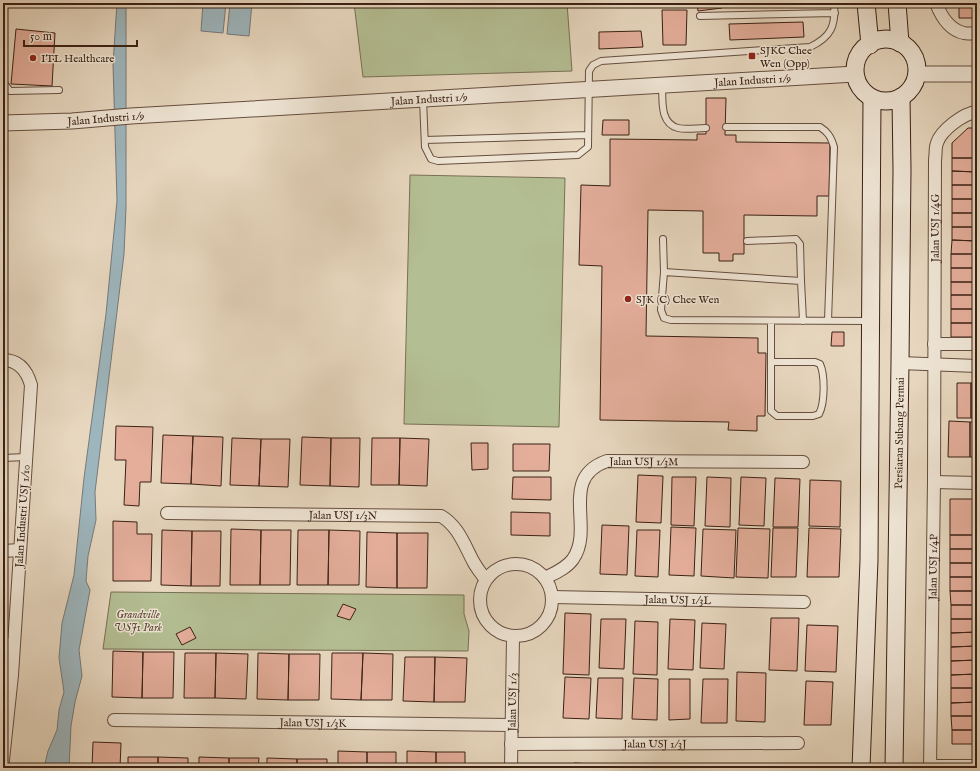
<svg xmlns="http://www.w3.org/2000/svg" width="980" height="771" font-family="'IM FELL English',serif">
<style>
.green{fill:#b4be93;stroke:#787054}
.water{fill:#9db6be;stroke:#767a7a}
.building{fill:#e4ae9b;stroke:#3b2114}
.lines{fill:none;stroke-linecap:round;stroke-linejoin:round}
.service-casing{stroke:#664e3f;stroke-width:8}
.minor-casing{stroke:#664e3f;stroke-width:14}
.tertiary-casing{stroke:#664e3f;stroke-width:17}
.secondary-casing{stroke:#3b2114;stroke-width:19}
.service{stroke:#efe5d5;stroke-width:6}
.minor{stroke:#efe5d5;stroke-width:12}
.tertiary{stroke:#efe5d5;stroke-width:15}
.secondary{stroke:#efe5d5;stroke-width:17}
.poi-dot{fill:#8f2418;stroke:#efe5d5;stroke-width:1.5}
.labels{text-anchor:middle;stroke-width:3;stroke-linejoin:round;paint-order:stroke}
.poi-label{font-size:11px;fill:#3b2114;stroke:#efe5d5;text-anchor:start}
.street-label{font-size:11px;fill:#3b2114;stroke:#efe5d5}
.park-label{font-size:11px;font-style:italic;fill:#594834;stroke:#efe5d5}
</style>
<rect width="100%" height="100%" fill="#e7d7bf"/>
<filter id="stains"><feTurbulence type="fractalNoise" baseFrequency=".005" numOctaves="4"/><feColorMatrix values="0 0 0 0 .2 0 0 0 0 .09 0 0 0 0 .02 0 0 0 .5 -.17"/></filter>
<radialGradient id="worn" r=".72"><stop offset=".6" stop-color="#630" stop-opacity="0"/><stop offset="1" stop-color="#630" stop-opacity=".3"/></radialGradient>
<path class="green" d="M354 3H567L572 71 363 77Z
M410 175 565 178 559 427 404 424Z
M111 592 464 595V614L469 631 468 651 103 649Z"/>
<path class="water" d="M117 3H126V208L124 254 95 492 96 520 88 556 86 581 90 590 79 650 82 676 75 702 71 726 69 768H44L48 751 57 730 59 710 64 692 59 658 62 623 74 575 84 478 106 314 117 201 113 64Z
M203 3H226L223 33 201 31Z
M230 3H252L249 36 227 34Z"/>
<path class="building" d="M25 3H58L57 4Z
M697 3H721L722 8 698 11Z
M959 3H977V18H959Z
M662 10H687L686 45H663Z
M803 22 804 37 730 40 729 24Z
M16 29 55 33 52 86 11 84Z
M641 31 643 47 599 49V32Z
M706 98H726L725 135H736V142L830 143 829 196H817V216L744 215V254H733V261H719V253H703V211L648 210 646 336 758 338V353H766L765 416H757V431L728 430 729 422 600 420 602 266 579 265 581 185 610 186V139L697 140V134H706Z
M603 120H629V135H602Z
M968 128H977V158H952V143Z
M952 158H977V172L952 171Z
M952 171 977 172V185H952Z
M952 185H977V199H952Z
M952 199H977V213H952Z
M952 213H977V227H952Z
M952 227H977V241L952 240Z
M952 240 977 241V254H951Z
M951 254H977V268H951Z
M951 268H977V282H951Z
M951 282H977V295H951Z
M951 295H977V309H951Z
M951 309H977V323H951Z
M951 323H977V337H951Z
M832 332H844V346H831Z
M957 383H971V418H957Z
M971 383H977V418H971Z
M949 421 970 422V457H948Z
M970 422H977V457H970Z
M116 426 153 427 151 482H140L139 506 124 505 126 460H115Z
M163 435 193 436 191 484 161 483Z
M193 436 223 437 221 486 191 484Z
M302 437 331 438 330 486 300 485Z
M232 438 261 439 259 486 230 485Z
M331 438H360L359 487 330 486Z
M372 438H400L399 485H371Z
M400 438 429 439 427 486 399 485Z
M261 439H290L288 487 259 486Z
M471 443H488V469L472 470Z
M513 444H550L549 471H513Z
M638 475 663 476 661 523 636 522Z
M513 477H551V500L512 499Z
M672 477H696L694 526 671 525Z
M707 477 731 478 730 527 705 526Z
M741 477 766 478 764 526 739 525Z
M775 478 800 479 798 527H773Z
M810 480 841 481 840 527 809 526Z
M950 499H977V535H950Z
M511 512 550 513V536L511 535Z
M113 521 137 522V534H152L151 581H113Z
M602 525 629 526 627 575 600 574Z
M671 527 696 528 694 576 669 575Z
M738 528 770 529 768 578 736 577Z
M773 528H798L796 577H771Z
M809 528 841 529 839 577H807Z
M231 529 261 530 260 585H230Z
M703 529 736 530 734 578 701 576Z
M162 530 192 531 191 586 161 585Z
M261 530H291L290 585H260Z
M298 530H329L328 585H297Z
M329 530 360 531 359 585H328Z
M637 530H660L658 577 635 576Z
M192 531H221L220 586H191Z
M367 532 397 533V588L366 587Z
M397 533H428L427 588H397Z
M950 535H977V549H950Z
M950 549H977V563H950Z
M950 563H977V577H950Z
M950 577H977V591H950Z
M950 591H977V605H951Z
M343 604 356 609 350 620 337 616Z
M951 605H977V619H951Z
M565 613 591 614 589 675 563 674Z
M771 618H799L797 671 769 670Z
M601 619H626L624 669 599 668Z
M670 619 695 620 693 670 668 669Z
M951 619H977V632L951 633Z
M635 621 658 622 657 675 633 674Z
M702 623 726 624 724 669 700 668Z
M807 625 838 626 836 672 805 671Z
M190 627 196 638 182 645 176 634Z
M977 632V646L951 647V633Z
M977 646V660L951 661V647Z
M113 651 143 652 142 698 112 697Z
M143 652H174L173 698H142Z
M185 653H216L215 698H184Z
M216 653 248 654 246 699 215 698Z
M258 653 289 654 288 700 257 699Z
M332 653H363L361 700 331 699Z
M363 653 393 654 392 700H361Z
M289 654H320L319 700H288Z
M405 657H435L434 702 403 701Z
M435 657 467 658 465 702H434Z
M977 660V674L951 675V661Z
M737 672 766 673 765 722 736 721Z
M977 674V688H951V675Z
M565 677 591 678 589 719 563 718Z
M598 678H623L622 719 596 718Z
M634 678 658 679 657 720 632 719Z
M669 679H690V719L669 720Z
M703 679H728L727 723H701Z
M806 681 833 682 831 725H804Z
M951 688H977V702L951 703Z
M977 702V716H951V703Z
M951 716H977V730H952Z
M952 730H977V744H952Z
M93 742 121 743 120 768H92Z
M338 751 367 752V768H338Z
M407 751 436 752V768H407Z
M367 752H396V768H367Z
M436 752H465V768H436Z
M128 757H158V768H128Z
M158 757 188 758V768H158Z
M199 757 229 758V768H199Z
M229 758H259L258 768H229Z
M267 758 297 759V768H267Z
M297 759H327V768H297Z
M574 763 593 764V768H574Z
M599 764 618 765V768H599Z"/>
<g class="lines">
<defs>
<path id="service" d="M700 16 835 13
M3 78 4 83 10 91 59 90
M662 85C663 99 659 123 678 128 686 130 697 128 706 128
M423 100 425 147 431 159 438 161 578 155 588 147 589 71 593 65 601 61 810 47C831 37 836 26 834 3
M726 127H820C828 132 831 137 834 147L828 321
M425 140 588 135
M663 239 664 272
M747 241 796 239 800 244 801 281
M771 321V411L777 416H813L819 414C825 403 825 375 820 364L815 362H771
M803 321 801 281 664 272 661 310 664 318 671 320 870 321
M3 458 26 457
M3 642 14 641"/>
<g id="minor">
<path d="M936 3C941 16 949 30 964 33 968 34 973 33 977 33"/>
<path d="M934 344H977"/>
<path d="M3 360C19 360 27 371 31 385L12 675 3 760"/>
<path d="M900 363 977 366"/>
<path d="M934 482 977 483"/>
<path id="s1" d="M167 513 441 516C458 526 464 544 473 561 476 567 481 573 485 579"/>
<path d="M3 551 20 550"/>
<circle cx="516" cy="600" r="36"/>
<path id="s2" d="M545 578C555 573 567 568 573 559 595 528 558 478 607 461L803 462"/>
<path id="s3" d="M552 597 804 602"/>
<path id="s4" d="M114 720 512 725"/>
<path id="s5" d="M511 744 798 743"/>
<path d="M931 766H977"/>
<path id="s6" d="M511 768 513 637"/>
<path id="s7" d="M930 768 934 482 935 160C936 154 935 148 937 143 941 130 964 113 977 112"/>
</g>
<g id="tertiary">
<path d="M916 74H977"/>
<path id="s8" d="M3 123 72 121 131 116 855 74"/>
</g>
<g id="secondary">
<path d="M866 3 870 45"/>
<path d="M897 3 900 43"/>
<circle cx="886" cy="70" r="31"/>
<path d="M861 768 869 560 872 98"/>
<path id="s9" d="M894 768 900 363 902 170 901 97"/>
</g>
</defs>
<use href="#service" class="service-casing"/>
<use href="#minor" class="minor-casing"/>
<use href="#tertiary" class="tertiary-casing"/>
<use href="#secondary" class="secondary-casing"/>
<use href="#service" class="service"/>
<use href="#minor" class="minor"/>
<use href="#tertiary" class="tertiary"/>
<use href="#secondary" class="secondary"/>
</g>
<g class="poi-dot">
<rect x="748" y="52" width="8" height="8" rx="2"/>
<circle cx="33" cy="58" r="4"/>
<circle cx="628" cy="299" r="4"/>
</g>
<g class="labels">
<g class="poi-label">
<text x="760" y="54">SJKC Chee<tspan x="760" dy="13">Wen (Opp)</tspan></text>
<text x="41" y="62">ITL Healthcare</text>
<text x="636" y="303">SJK (C) Chee Wen</text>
</g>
<g class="street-label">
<text dy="4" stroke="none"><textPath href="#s8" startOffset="751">Jalan Industri 1/9</textPath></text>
<text dy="4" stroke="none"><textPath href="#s8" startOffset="427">Jalan Industri 1/9</textPath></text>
<text dy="4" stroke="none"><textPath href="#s8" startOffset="103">Jalan Industri 1/9</textPath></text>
<text dy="4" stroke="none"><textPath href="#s7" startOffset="540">Jalan USJ 1/4G</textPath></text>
<text dy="4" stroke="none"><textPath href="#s9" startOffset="335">Persiaran Subang Permai</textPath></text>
<text dy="4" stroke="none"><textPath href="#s2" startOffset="183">Jalan USJ 1/3M</textPath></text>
<text dy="4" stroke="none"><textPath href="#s1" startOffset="176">Jalan USJ 1/3N</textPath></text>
<text transform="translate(22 516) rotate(-86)" y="4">Jalan Industri USJ 1/10</text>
<text dy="4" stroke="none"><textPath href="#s7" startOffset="201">Jalan USJ 1/4P</textPath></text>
<text dy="4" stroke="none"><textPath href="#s3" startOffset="126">Jalan USJ 1/3L</textPath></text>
<text dy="4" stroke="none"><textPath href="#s6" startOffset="66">Jalan USJ 1/3</textPath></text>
<text dy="4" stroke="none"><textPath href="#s4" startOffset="199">Jalan USJ 1/3K</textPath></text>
<text dy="4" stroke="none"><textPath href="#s5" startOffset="144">Jalan USJ 1/3J</textPath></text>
</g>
<g class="park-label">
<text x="138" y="618">Grandville<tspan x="138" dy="13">USJ1 Park</tspan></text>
</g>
</g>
<rect width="980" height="771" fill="none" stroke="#e7d7bf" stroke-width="16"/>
<rect x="4" y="4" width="972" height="763" fill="none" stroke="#3b2114" stroke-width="2"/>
<rect x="8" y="8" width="964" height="755" fill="none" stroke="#3b2114"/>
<path d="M24 40v6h113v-6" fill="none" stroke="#3b2114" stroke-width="2"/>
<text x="30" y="40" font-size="12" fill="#3b2114" stroke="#efe5d5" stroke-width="3" paint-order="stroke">50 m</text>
<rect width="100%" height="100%" filter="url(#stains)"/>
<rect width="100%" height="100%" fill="url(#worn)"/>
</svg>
